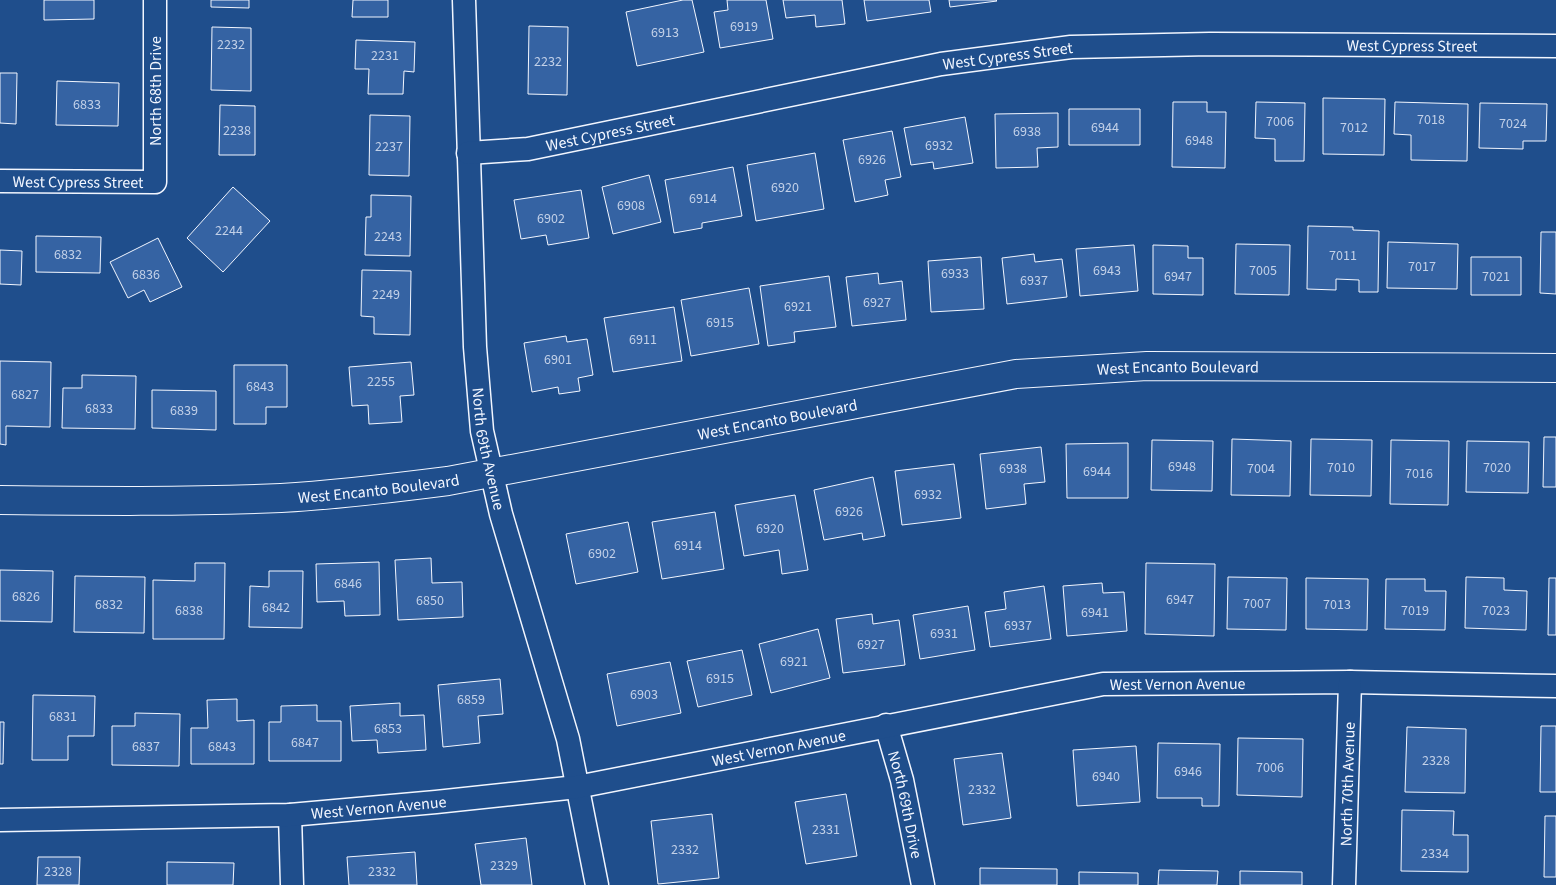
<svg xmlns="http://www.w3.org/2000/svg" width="1556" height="885" font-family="'Source Sans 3',sans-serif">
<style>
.building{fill:#3563a3;stroke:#f2f6ff}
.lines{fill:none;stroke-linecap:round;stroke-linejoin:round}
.street-casing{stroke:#f2f6ff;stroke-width:25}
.secondary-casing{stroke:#f2f6ff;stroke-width:30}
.street{stroke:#1f4e8c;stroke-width:22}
.secondary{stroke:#1f4e8c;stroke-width:28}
.labels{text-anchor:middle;stroke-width:4;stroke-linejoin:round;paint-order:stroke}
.number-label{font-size:14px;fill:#c3d1e8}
.street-label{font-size:16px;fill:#f2f6ff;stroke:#1f4e8c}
</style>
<rect width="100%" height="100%" fill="#1f4e8c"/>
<path class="building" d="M44 0H94V19L44 20Z
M211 0H249V8L211 7Z
M353 0H388V17H352Z
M683 0H692L704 52 637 66 626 12Z
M727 0H766L773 39 720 48 714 12 728 10Z
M783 0H842L845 24 816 27 815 15 786 18Z
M864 0H929L931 12 867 21Z
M949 0H996L997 1 950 7Z
M529 26 568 27 567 95 528 94Z
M212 27 251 28V91L211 90Z
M356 40 415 42 414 72 404 71 403 94H368L369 69H355Z
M0 73H17L16 124 0 123Z
M57 81 119 83 118 126 56 125Z
M1323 98 1385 99 1384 155 1323 154Z
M1173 102H1207V112H1226L1225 168 1172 167Z
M1256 102 1305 103 1304 161H1275V139L1255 138Z
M1395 102 1468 104 1467 161 1411 160V135L1394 134Z
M1480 103 1547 104 1546 141H1523V149L1479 148Z
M220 105 255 106V155H219Z
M1069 109H1140V145H1069Z
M1058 113V147L1037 148 1038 167 996 168 995 114Z
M370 115 410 116 409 176 369 175Z
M965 117 973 163 934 169 933 162 911 165 904 128Z
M892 131 901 177 885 180 888 195 855 202 843 140Z
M815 153 824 209 756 221 747 165Z
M733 167 742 216 702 223V228L674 233 665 180Z
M649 175 661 222 613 234 602 187Z
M233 187 270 221 223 272 187 238Z
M581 190 589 238 548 245 546 235 521 239 514 200Z
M371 195 411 196 410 256 365 255 366 217H371Z
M1308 226 1353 227V230L1379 231 1378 292H1359V280L1336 279V290L1307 289Z
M1541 232H1556V294L1540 293Z
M36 236 101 237 100 273 36 272Z
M158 238 182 287 150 302 144 290 128 298 110 262Z
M1388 242 1458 244 1457 289 1387 288Z
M1236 244 1290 245 1289 295 1235 294Z
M1134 245 1138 291 1080 296 1076 249Z
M1153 245 1188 246V258H1203V295L1153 294Z
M0 250 22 251 21 285 0 284Z
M1034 254 1035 262 1062 259 1067 297 1007 304 1002 258Z
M981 257 984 309 931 312 928 261Z
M1471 257H1521V295H1471Z
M362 270 411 271 410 335 374 334V317L361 316Z
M878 273 879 284 902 281 906 320 852 326 846 277Z
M829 276 836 327 794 332 795 342 768 346 760 286Z
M749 288 759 344 691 356 681 300Z
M674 307 682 361 613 372 604 318Z
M566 336 567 342 587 339 593 375 578 378 580 391 559 394 558 387 532 392 524 343Z
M0 361 51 362 50 427 6 426V445L0 444Z
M411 362 414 395 400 396 402 422 369 424 368 405 352 406 349 367Z
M234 365H287V407H266V424H234Z
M82 375 136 376 135 429 62 428 63 388H82Z
M152 390 216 391V430L152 428Z
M1544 437H1556V487H1543Z
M1232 439 1291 441 1290 496 1231 495Z
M1311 439 1372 440 1371 496 1310 495Z
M1152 440 1213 441 1212 491 1151 490Z
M1391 440 1449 441 1448 505 1390 504Z
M1467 441 1529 442 1528 493 1466 492Z
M1128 443V498H1067L1066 444Z
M1041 447 1045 482 1024 484 1026 504 986 509 980 454Z
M954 464 961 518 902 525 895 471Z
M873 477 885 536 863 540 862 533 824 540 814 490Z
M795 495 808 570 782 574 779 550 744 556 735 505Z
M715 512 724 569 662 579 652 522Z
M628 522 638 572 576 584 566 534Z
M431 558 432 583 462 582 463 617 398 620 395 560Z
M379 562 380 615 345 616 344 601 317 602 316 564Z
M195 563H225L224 639H153V580L195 581Z
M1146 563 1215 564 1214 636 1145 634Z
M0 570 53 571 52 622 0 621Z
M269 571H303L302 628 249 627 250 586 269 587Z
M75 576 145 577 144 633 74 632Z
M1228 577 1287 578 1286 630 1227 629Z
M1466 577 1504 578V590L1527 591 1526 630 1465 628Z
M1306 578 1368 579 1367 630 1306 629Z
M1549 578H1556V635H1548Z
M1386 579H1425V591H1446L1445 630 1385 629Z
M1102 583 1103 593 1124 592 1127 631 1067 636 1063 586Z
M1044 586 1051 639 990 647 985 612 1006 609 1004 592Z
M968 606 975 650 920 659 913 615Z
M872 614 873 624 899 620 905 665 843 673 836 619Z
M818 629 830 678 771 693 759 644Z
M742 650 752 695 698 707 687 661Z
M670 662 681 713 617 726 607 674Z
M500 679 503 714 478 716 480 743 443 747 438 685Z
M33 695 95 696 94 736H68V760H32Z
M237 699V721L254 720V764H191V728H208L207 700Z
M400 703V716L424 715 426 750 378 753 377 740 352 741 350 706Z
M317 705V721H341V761H269V722H281V706Z
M135 713 180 714 179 766 112 765V726H135Z
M0 722H4L3 764H0Z
M1541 726H1556V792H1540Z
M1407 727 1466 729 1465 793 1405 792Z
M1238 738 1303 739 1302 797 1237 795Z
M1158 743 1220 744 1219 806H1202V798H1157Z
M1136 746 1140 802 1077 806 1073 750Z
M1002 753 1011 818 963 825 954 759Z
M846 794 857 856 806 864 795 802Z
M1402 810 1454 811 1453 835H1468V872L1401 871Z
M712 814 719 878 658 884 651 821Z
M1545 816H1556V877H1544Z
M526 838 532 885H481L475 844Z
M415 852 417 885H349L347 857Z
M38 857H80L79 885H37Z
M167 862 234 863 233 885H167Z
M980 868 1057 869V885H980Z
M1159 870 1218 871 1217 885H1158Z
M1240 871 1302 872V885H1240Z
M1079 872 1138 873V885H1079Z"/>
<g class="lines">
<defs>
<g id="street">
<path id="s1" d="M464 0 475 347 482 431 501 514 568 739 597 885"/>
<path id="s2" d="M468 153 528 149 941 64 1071 47 1210 44 1556 46"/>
<path id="s3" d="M0 181 155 182V0"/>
<path id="s4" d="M886 725 902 780 923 885"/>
<path d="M290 815 292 885"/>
<path id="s5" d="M0 820 290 815 436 802 577 787 1103 684 1350 682 1556 686"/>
<path id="s6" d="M1344 885 1350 682"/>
</g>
<g id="secondary">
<path id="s7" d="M0 500C94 501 188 502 281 498 337 495 393 488 448 481L1016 374 1147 366 1556 368"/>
</g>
</defs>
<use href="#street" class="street-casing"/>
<use href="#secondary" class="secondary-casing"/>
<use href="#street" class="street"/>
<use href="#secondary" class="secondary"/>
</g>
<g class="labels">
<g class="number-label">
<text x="744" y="31">6919</text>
<text x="665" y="37">6913</text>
<text x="231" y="49">2232</text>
<text x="385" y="60">2231</text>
<text x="548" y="66">2232</text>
<text x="87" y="109">6833</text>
<text x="1431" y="124">7018</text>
<text x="1280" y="126">7006</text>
<text x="1513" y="128">7024</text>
<text x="1105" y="132">6944</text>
<text x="1354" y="132">7012</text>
<text x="237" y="135">2238</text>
<text x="1027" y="136">6938</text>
<text x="1199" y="145">6948</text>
<text x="939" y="150">6932</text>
<text x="389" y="151">2237</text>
<text x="872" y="164">6926</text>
<text x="785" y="192">6920</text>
<text x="703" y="203">6914</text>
<text x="631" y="210">6908</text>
<text x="551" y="223">6902</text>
<text x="229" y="235">2244</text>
<text x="388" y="241">2243</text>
<text x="68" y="259">6832</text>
<text x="1343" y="260">7011</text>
<text x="1422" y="271">7017</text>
<text x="1107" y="275">6943</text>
<text x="1263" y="275">7005</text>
<text x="955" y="278">6933</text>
<text x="146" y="279">6836</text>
<text x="1178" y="281">6947</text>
<text x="1496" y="281">7021</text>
<text x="1034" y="285">6937</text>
<text x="386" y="299">2249</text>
<text x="877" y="307">6927</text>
<text x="798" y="311">6921</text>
<text x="720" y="327">6915</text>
<text x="643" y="344">6911</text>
<text x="558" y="364">6901</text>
<text x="381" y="386">2255</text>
<text x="260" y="391">6843</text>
<text x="25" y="399">6827</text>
<text x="99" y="413">6833</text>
<text x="184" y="415">6839</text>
<text x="1182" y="471">6948</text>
<text x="1341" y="472">7010</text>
<text x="1497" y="472">7020</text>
<text x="1013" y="473">6938</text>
<text x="1261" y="473">7004</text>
<text x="1097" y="476">6944</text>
<text x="1419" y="478">7016</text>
<text x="928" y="499">6932</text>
<text x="849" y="516">6926</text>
<text x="770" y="533">6920</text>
<text x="688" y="550">6914</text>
<text x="602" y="558">6902</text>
<text x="348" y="588">6846</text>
<text x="26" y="601">6826</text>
<text x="1180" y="604">6947</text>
<text x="430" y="605">6850</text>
<text x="1257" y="608">7007</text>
<text x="109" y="609">6832</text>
<text x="1337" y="609">7013</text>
<text x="276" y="612">6842</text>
<text x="189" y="615">6838</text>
<text x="1415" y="615">7019</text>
<text x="1496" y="615">7023</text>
<text x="1095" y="617">6941</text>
<text x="1018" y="630">6937</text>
<text x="944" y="638">6931</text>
<text x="871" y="649">6927</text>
<text x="794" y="666">6921</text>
<text x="720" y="683">6915</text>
<text x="644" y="699">6903</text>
<text x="471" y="704">6859</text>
<text x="63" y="721">6831</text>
<text x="388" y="733">6853</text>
<text x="305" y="747">6847</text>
<text x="146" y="751">6837</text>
<text x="222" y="751">6843</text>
<text x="1436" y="765">2328</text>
<text x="1270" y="772">7006</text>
<text x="1188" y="776">6946</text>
<text x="1106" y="781">6940</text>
<text x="982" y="794">2332</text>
<text x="826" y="834">2331</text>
<text x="685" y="854">2332</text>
<text x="1435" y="858">2334</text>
<text x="504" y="870">2329</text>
<text x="58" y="876">2328</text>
<text x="382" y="876">2332</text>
</g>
<g class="street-label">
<text dy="6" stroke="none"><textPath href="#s2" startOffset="954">West Cypress Street</textPath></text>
<text dy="6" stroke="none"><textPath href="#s2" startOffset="549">West Cypress Street</textPath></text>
<text transform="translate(155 91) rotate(-90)" y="6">North 68th Drive</text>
<text dy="6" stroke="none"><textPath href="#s2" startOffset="144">West Cypress Street</textPath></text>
<text dy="6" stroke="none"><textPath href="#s3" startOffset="78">West Cypress Street</textPath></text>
<text dy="6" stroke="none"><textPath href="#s7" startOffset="1189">West Encanto Boulevard</textPath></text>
<text dy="6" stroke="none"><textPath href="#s7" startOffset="784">West Encanto Boulevard</textPath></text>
<text dy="6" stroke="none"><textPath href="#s1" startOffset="450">North 69th Avenue</textPath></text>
<text dy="6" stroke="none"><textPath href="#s7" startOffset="379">West Encanto Boulevard</textPath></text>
<text dy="6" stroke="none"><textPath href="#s5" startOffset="1189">West Vernon Avenue</textPath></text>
<text dy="6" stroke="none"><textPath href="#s5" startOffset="784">West Vernon Avenue</textPath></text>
<text dy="6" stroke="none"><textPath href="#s6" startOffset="101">North 70th Avenue</textPath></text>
<text dy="6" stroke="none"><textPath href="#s4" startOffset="82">North 69th Drive</textPath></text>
<text dy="6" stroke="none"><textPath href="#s5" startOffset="379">West Vernon Avenue</textPath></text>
</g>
</g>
</svg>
